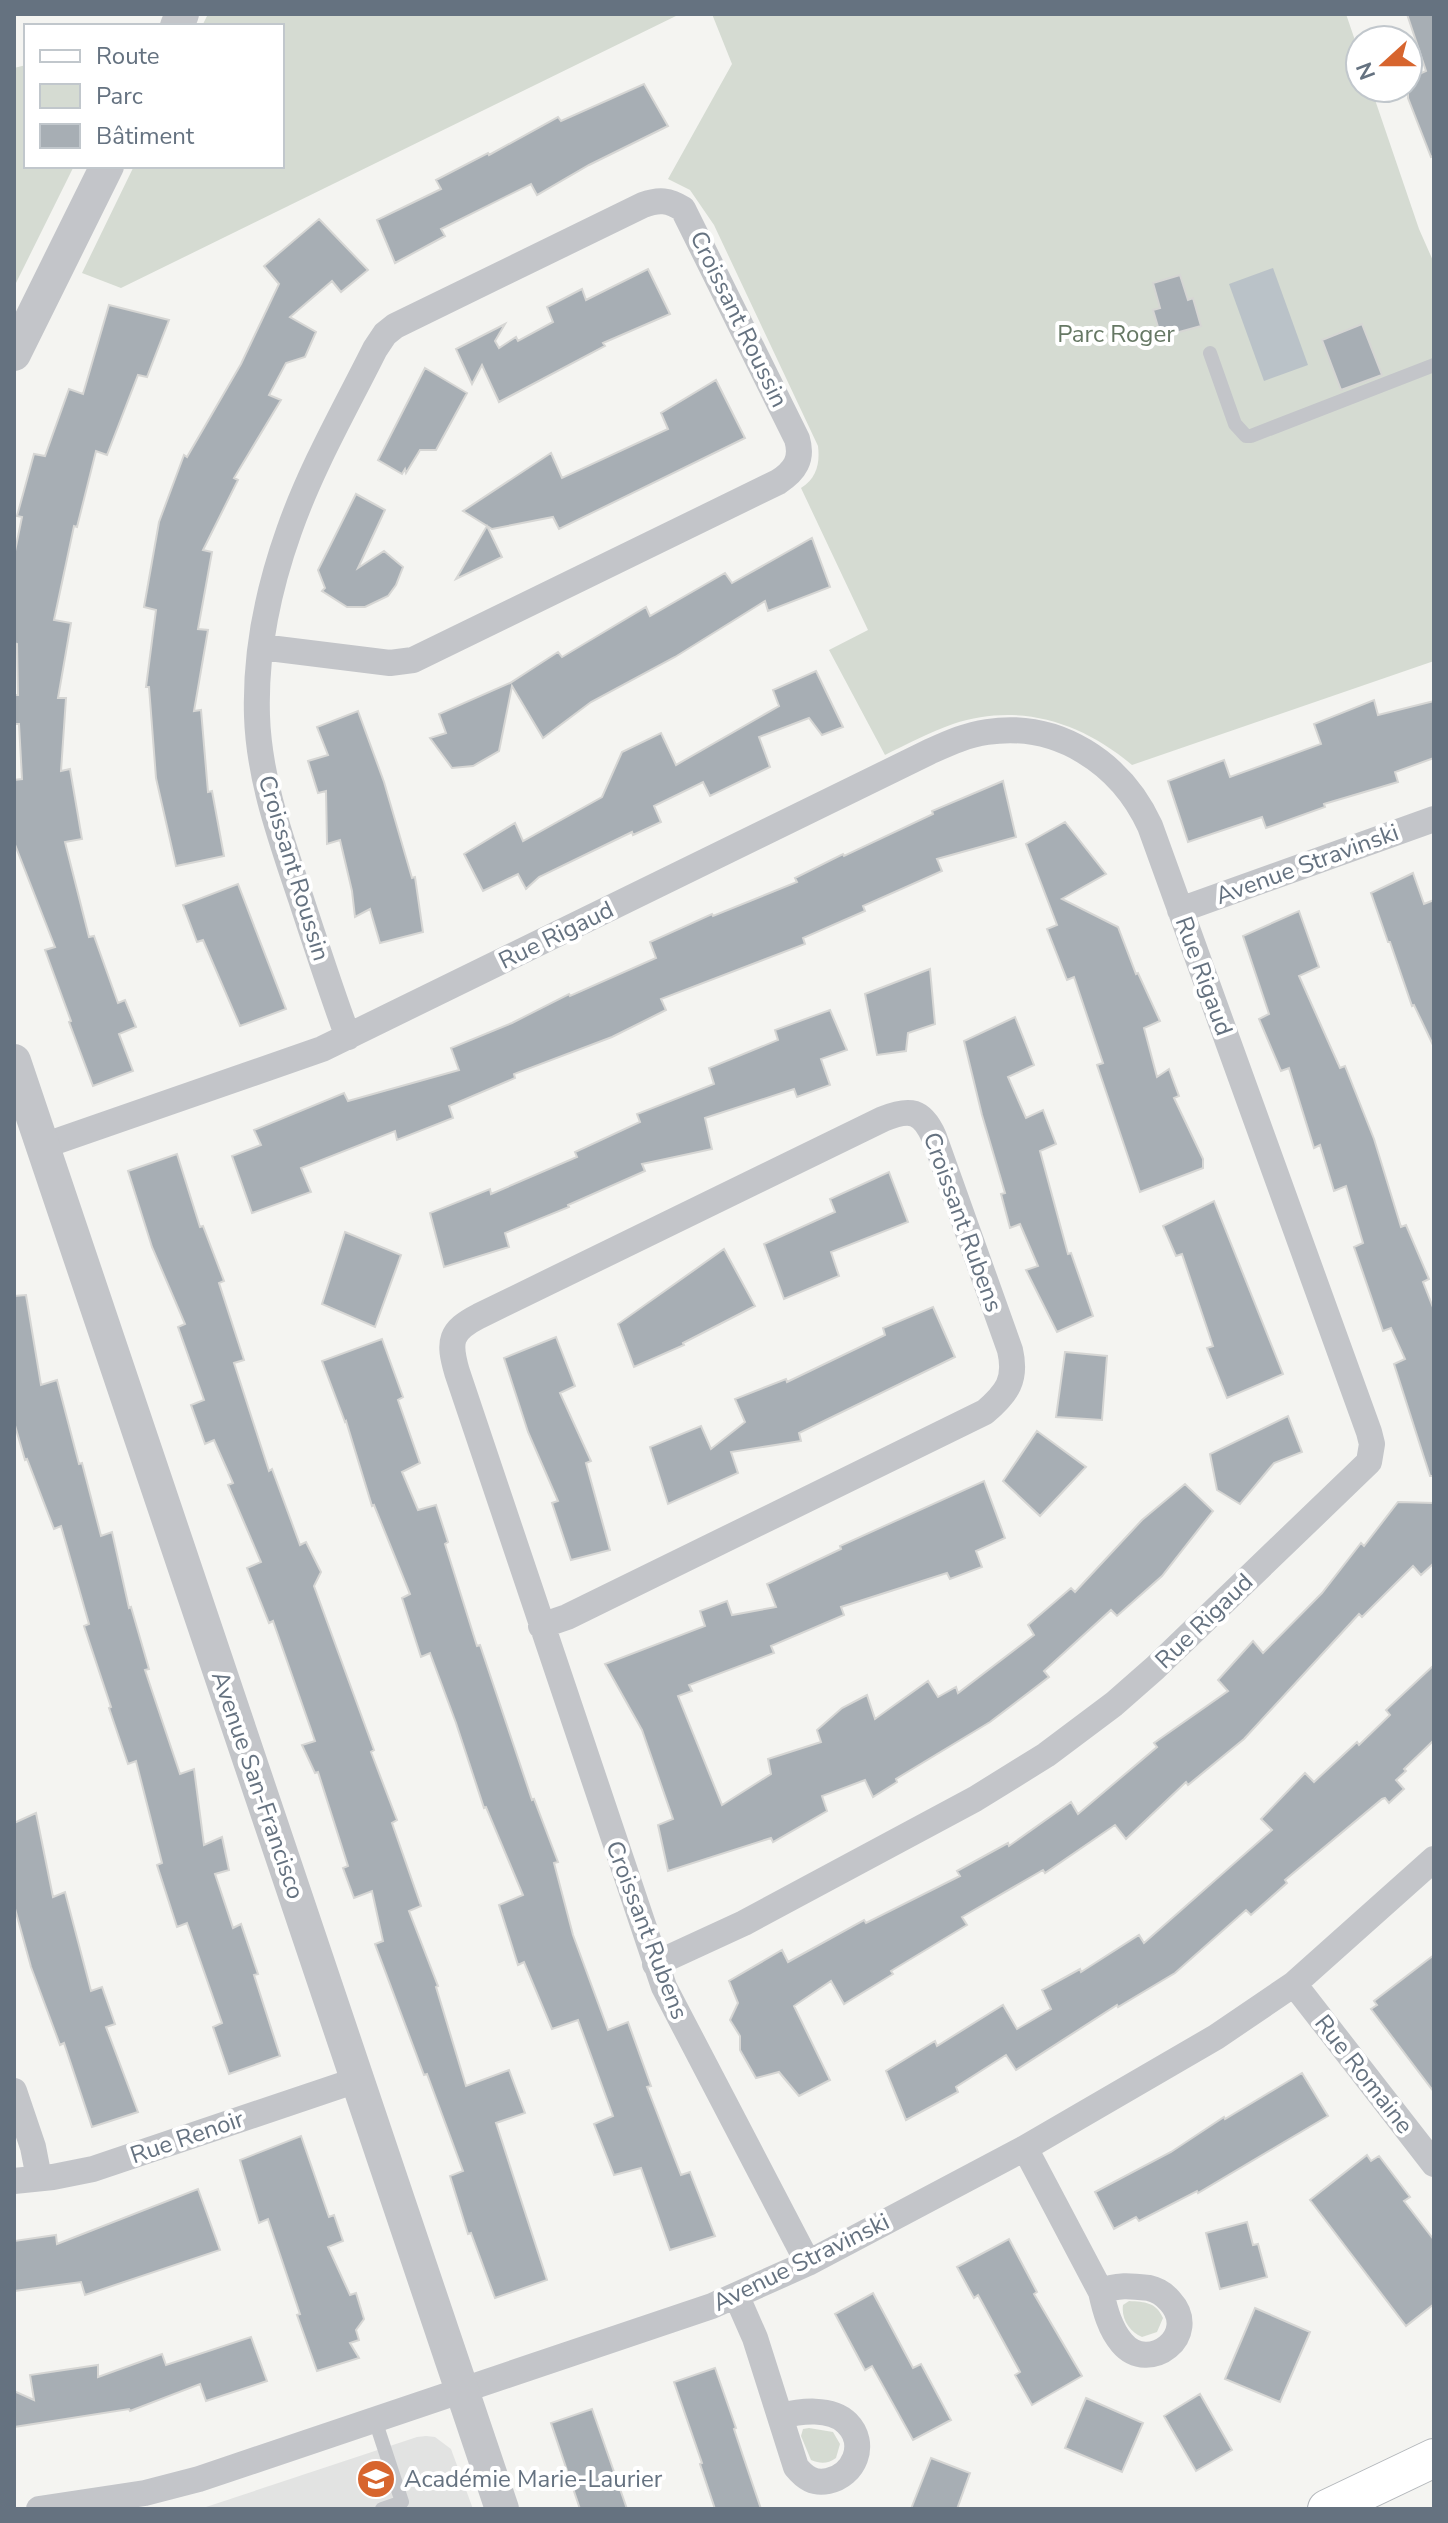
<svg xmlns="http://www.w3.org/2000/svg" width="1448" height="2523" font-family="'Nunito Sans',sans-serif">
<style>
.built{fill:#e2e3e2}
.green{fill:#d5dbd2}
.water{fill:#bac2c8}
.building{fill:#a7aeb4;stroke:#d6d6d4;stroke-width:2}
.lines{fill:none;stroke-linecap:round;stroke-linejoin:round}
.secondary-casing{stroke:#b3b7bb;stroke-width:40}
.service{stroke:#c3c5c9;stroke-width:14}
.minor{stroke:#c3c5c9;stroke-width:26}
.tertiary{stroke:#c3c5c9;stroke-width:34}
.secondary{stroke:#fff;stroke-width:38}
.labels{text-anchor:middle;stroke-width:8;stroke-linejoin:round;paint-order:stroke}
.street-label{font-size:24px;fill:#657280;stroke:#fff}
.park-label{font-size:24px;fill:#667864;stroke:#fff}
.poi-label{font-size:24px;fill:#657280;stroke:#fff;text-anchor:start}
</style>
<rect width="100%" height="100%" fill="#f4f4f1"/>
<path class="built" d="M426 2436 435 2437 451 2449 473 2509H200L417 2437Z"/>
<path class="green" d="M208 14H680L121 288 82 273 134 166H282V26H202Z
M712 14H1346L1360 55V88H1371L1419 229 1434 263V661L1132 765C1081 722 1019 702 953 724 930 732 907 744 885 755L829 650 868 630 801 488C817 478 820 463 818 446L714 225 690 190 668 179 732 64Z
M26 65V166H74L14 287V68Z
M1129 2301C1145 2302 1156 2302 1163 2318L1157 2332 1142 2337C1130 2332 1121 2319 1123 2305Z
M809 2428 833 2432 840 2444 836 2458C827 2464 821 2464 811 2460L801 2436 803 2429Z"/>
<path class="water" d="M1273 268 1308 365 1264 381 1229 284Z"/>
<path class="building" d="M1407 14H1434V156L1431 157 1408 98V79L1426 71Z
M644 84 668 126 589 165 537 195 531 184 441 229 445 236 395 263 377 220 441 189 436 180 488 153 489 155 558 117 561 121Z
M319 219 368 270 341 292 332 281 290 317 316 332 305 357 286 363 269 395 281 400 234 478 238 480 203 550 212 552 198 629 208 630 194 711 201 710 208 792 212 791 224 856 176 866 156 778 149 687H146L156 610 144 607 159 522 184 455 187 457 241 364 279 284 264 266Z
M648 269 670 314 603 343 605 346 499 402 482 365 472 384 456 349 505 324 495 341 499 348 516 337 518 341 553 322 547 307 582 289 586 300Z
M1180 275 1188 300 1193 298 1201 326 1161 337 1153 310 1160 308 1153 283Z
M109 305 169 320 147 377 138 375 107 455 96 451 77 527 74 526 54 620 71 623 58 698H66L61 771 70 769 82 839 65 842 89 937 94 936 118 1003 125 1000 136 1027 119 1034 133 1071 93 1086 69 1022 71 1021 45 950 55 947 14 842V780L22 779 19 724H14V695H18L17 644 14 643V556L22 517 17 516 34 454 45 456 69 389 83 394Z
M1362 324 1382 375 1341 390 1322 340Z
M425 368 467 393 436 450H420L406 473 405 469 402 474 378 460Z
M716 380 745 438 559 529 553 517 492 529 463 511 551 453 562 478 668 429 661 413Z
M356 494 385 510 358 568 384 551 403 567 396 585 388 596 365 607H347L322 591 325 588 318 570Z
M487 526 502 557 456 579Z
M812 538 830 587 768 611 765 601 675 657 591 702 543 738 512 686 499 751 473 766 452 768 430 738 446 733 439 714 510 683 558 652 562 657 646 607 650 616 725 573 732 583Z
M816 671 843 727 822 735 809 718 759 737 770 767 710 796 703 782 654 806 661 822 633 835 632 832 539 877 526 889 518 874 483 891 464 854 515 823 523 841 602 797 622 752 661 733 676 765 779 706 773 690Z
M1374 700 1378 715 1434 701V758L1395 772 1398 782 1324 804 1325 807 1266 828 1262 817 1188 842 1168 781 1224 760 1230 777 1321 744 1314 724Z
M358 711 384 782 412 878 415 877 423 932 380 943 370 909 355 917 352 891 340 840 327 844 326 791 318 793 308 761 328 755 317 727Z
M1003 781 1016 837 937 859 942 871 863 906 865 911 803 938 805 944 661 999 666 1010 612 1037 514 1074 515 1078 449 1106 453 1118 397 1140 395 1131 301 1168 311 1192 252 1213 232 1156 261 1145 254 1130 344 1093 348 1101 459 1070 451 1048 512 1023 569 994 570 996 656 958 650 942 712 914 713 916 797 882 795 878 843 854 844 856 933 814 932 811Z
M1065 822 1106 874 1062 899 1118 927 1136 974 1138 973 1160 1021 1144 1028 1157 1077 1169 1069 1179 1096 1174 1098 1203 1159V1168L1140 1192 1097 1065 1103 1063 1074 977 1067 980 1047 929 1057 925 1026 844Z
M1413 873 1424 904 1434 900V1047L1414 1005 1412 1006 1390 942H1388L1371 893Z
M238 884 286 1009 240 1026 203 940 197 942 183 905Z
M1299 911 1319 967 1299 976 1340 1068 1345 1066 1374 1139 1401 1227 1406 1225 1429 1279 1423 1282 1434 1310V1476H1430L1394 1364 1405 1359 1391 1328 1383 1331 1354 1247 1363 1243 1346 1186 1334 1191 1320 1145 1314 1148 1289 1068 1281 1071 1259 1019 1269 1014 1243 936Z
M930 969 935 1024 908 1033 906 1051 877 1055 865 994Z
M830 1010 847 1050 821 1059 830 1085 797 1097 794 1089 705 1118 712 1149 642 1164 645 1171 568 1205 569 1207 505 1233 509 1247 444 1267 430 1213 490 1189 491 1194 577 1157 575 1152 640 1122 637 1114 714 1084 709 1068 778 1040 775 1030Z
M1015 1017 1034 1065 1008 1077 1026 1118 1043 1110 1056 1144 1040 1151 1068 1254 1071 1253 1093 1316 1057 1332 1026 1270 1038 1266 1020 1224 1010 1228 1001 1194 1005 1193 982 1115 964 1041Z
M177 1154 200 1227 203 1226 224 1281 219 1283 244 1360 234 1363 269 1471 272 1469 300 1545 306 1542 321 1572 314 1586 374 1750 371 1752 397 1820 392 1823 421 1906 409 1911 438 1986 436 1987 466 2086 509 2070 525 2113 496 2123 547 2280 495 2298 471 2233 468 2234 450 2176 463 2171 427 2074 424 2075 375 1944 383 1941 372 1891 354 1898 343 1868 348 1866 318 1772 315 1773 302 1745 315 1741 273 1621 269 1623 247 1568 261 1562 228 1485 233 1483 214 1440 205 1444 191 1405 204 1400 178 1327 185 1324 152 1247 128 1171Z
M889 1172 908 1222 831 1252 839 1276 784 1299 764 1244 835 1212 830 1199Z
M1214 1201 1283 1374 1227 1398 1207 1348 1213 1346 1182 1254 1176 1256 1163 1226Z
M345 1232 401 1255 375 1327 322 1304Z
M724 1249 755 1306 683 1343 684 1345 634 1367 618 1324Z
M26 1295 41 1385 57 1380 79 1464 82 1463 101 1536 112 1532 129 1608 131 1607 149 1669 145 1670 180 1774 194 1769 204 1845 222 1837 229 1870 215 1874 233 1928 241 1924 258 1974 254 1975 280 2056 229 2074 213 2027 222 2023 187 1923 177 1927 157 1865 162 1863 136 1761 128 1764 109 1708 111 1707 84 1626 89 1624 61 1526 54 1529 27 1459 25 1460 14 1422V1296Z
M933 1307 955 1357 799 1433 801 1441 731 1452 738 1473 668 1504 650 1447 701 1426 711 1449 745 1422 735 1399 786 1379 787 1382 885 1335 883 1328Z
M556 1337 575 1386 560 1393 591 1461 586 1463 610 1550 571 1560 552 1503 558 1501 528 1432 504 1358Z
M382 1339 403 1397 398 1400 420 1463 402 1472 418 1510 436 1505 448 1542 445 1544 477 1646 480 1645 532 1800 534 1799 558 1862 554 1863 573 1935 608 2030 628 2022 651 2086 647 2087 681 2175 690 2172 715 2236 670 2250 641 2168 614 2175 594 2124 613 2116 578 2020 552 2029 524 1962 518 1965 499 1905 523 1895 486 1807 484 1808 456 1723 430 1653 421 1657 402 1598 410 1594 374 1505 372 1506 346 1421 345 1422 322 1361Z
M1065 1352 1107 1356 1102 1420 1056 1417Z
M1288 1416 1302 1452 1274 1463 1240 1504 1217 1490 1210 1454Z
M1037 1431 1086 1467 1040 1516 1003 1481Z
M984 1481 1005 1538 976 1551 982 1567 950 1579 947 1573 841 1607 844 1615 771 1646 774 1653 689 1685 692 1691 678 1696 722 1805 771 1774 768 1759 821 1742 817 1730 842 1708 867 1695 875 1719 928 1681 938 1697 956 1687 958 1693 1034 1635 1028 1625 1071 1588 1075 1592 1142 1520 1185 1484 1213 1511 1162 1576 1117 1616 1111 1610 1044 1671 1049 1677 990 1722 896 1779 897 1782 873 1797 865 1780 822 1796 827 1811 773 1842 771 1838 668 1871 658 1825 673 1819 642 1730 605 1664 705 1626 700 1611 727 1601 732 1615 776 1607 767 1584 841 1549 840 1546Z
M1398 1502 1434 1503V1563L1421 1575 1413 1566 1362 1617 1359 1614 1244 1739 1188 1785 1186 1782 1126 1839 1115 1825 1045 1873 1043 1870 962 1917 967 1925 891 1971 893 1974 844 2004 831 1981 794 2006 830 2080 799 2096 779 2072 756 2078 740 2050V2036L730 2020 738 2003 729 1981 782 1950 788 1962 864 1920 866 1923 960 1876 957 1871 1008 1843 1009 1846 1071 1802 1078 1814 1157 1747 1154 1743 1228 1691 1218 1680 1253 1641 1263 1653 1322 1593 1361 1543 1364 1546Z
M1434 1665V1740L1404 1769 1406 1771 1396 1780 1404 1789 1389 1803 1385 1798 1382 1799 1285 1880 1287 1883 1251 1915 1246 1910 1175 1973 1118 2007 1117 2005 1016 2070 1006 2055 956 2087 958 2092 906 2120 886 2071 935 2041 937 2046 1003 2005 1017 2029 1051 2009 1042 1990 1080 1969 1081 1972 1139 1935 1144 1943 1272 1830 1261 1819 1305 1773 1314 1782 1357 1742 1359 1745 1390 1715 1386 1710Z
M36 1813 53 1897 65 1892 91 1991 102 1987 115 2024 106 2027 138 2112 92 2127 64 2043 60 2045 31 1967 14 1905V1823Z
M1434 1955V2092L1371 2009 1377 2005 1374 2001Z
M1302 2073 1328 2116 1198 2193 1197 2191 1139 2221 1136 2217 1114 2229 1095 2192 1171 2152 1224 2117 1225 2119Z
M301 2136 329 2217 334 2215 343 2241 328 2247 350 2295 356 2293 364 2319 356 2330 359 2340 350 2343 359 2358 317 2371 297 2315 300 2314 268 2219 259 2223 240 2160Z
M1367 2155 1371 2161 1379 2156 1410 2197 1404 2201 1434 2240V2304L1406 2326 1310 2200Z
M198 2189 220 2250 85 2295 81 2282 14 2291V2241L56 2235 57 2244Z
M1247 2222 1253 2245 1258 2244 1267 2277 1220 2289 1206 2233Z
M1009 2239 1037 2292 1034 2294 1082 2376 1032 2405 1015 2375 1020 2372 978 2295 974 2298 957 2267Z
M873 2293 913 2368 921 2364 951 2420 913 2440 872 2366 865 2370 835 2314Z
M1255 2308 1310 2332 1280 2402 1225 2379Z
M251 2337 267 2381 206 2401 200 2384 130 2411 129 2409 14 2427V2391L34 2400 30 2375 98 2365V2377L162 2354 166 2365Z
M715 2368 736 2428 734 2429 743 2456 761 2509H715L700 2464 702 2463 674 2382Z
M1200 2394 1232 2450 1196 2471 1164 2416Z
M1086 2398 1143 2423 1122 2472 1065 2448Z
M592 2409 627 2509H580L551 2423Z
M931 2458 970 2473 957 2509H911Z"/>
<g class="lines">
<defs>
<path id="secondary" d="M1327 2509 1434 2458"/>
</defs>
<use href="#secondary" class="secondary-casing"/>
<path class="service" d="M1210 353 1235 424 1246 436H1251L1434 365
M375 2420 402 2502 382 2509"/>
<path class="minor" d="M261 647 390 663 413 660 778 482C795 471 803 459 797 439L683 209C669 200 659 199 643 205L395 326 385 334 375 349C345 409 311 468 289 531 268 590 255 653 257 716 259 779 281 839 301 899 316 945 331 991 348 1037
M1180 910 1434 819
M43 1146 322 1049 929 752C947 744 966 735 987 732 1058 721 1121 763 1150 826L1369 1432 1372 1444 1369 1462 1155 1668 1114 1704 1046 1755 975 1799 744 1923 655 1964
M541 1626 567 1617 985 1412C1007 1393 1017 1380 1010 1350L934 1137C922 1110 910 1108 883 1119L479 1316C450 1331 448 1341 457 1372L664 1987 808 2263
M1294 1984 1434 2164
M14 2091 33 2147 39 2178
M1025 2148 1101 2292C1105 2310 1110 2329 1122 2343 1149 2375 1201 2335 1170 2301 1164 2294 1158 2290 1149 2288 1132 2286 1116 2284 1101 2292
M14 2181 53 2177 93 2169 357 2080
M737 2297 755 2338 796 2467C805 2478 814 2484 828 2481 854 2476 868 2444 847 2423 831 2407 800 2411 781 2416
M39 2509 145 2493 199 2479 712 2306 808 2263 1025 2148 1216 2037 1294 1984 1434 1859"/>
<path class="tertiary" d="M177 26 182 14
M14 354 107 166
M14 1061 502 2509"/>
<use href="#secondary" class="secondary"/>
</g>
<defs>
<symbol id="school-disc" viewBox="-11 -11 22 22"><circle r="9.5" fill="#d7652e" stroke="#fff"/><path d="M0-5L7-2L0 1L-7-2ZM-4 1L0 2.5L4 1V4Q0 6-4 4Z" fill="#fff"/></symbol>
</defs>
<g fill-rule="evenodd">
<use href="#school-disc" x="354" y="2457" width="44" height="44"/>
</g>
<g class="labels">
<g class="street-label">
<text transform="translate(739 319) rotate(64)" y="8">Croissant Roussin</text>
<text transform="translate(1307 864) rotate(-20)" y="8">Avenue Stravinski</text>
<text transform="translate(294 868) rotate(73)" y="8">Croissant Roussin</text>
<text transform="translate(556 935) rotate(-26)" y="8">Rue Rigaud</text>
<text transform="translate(1204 976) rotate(70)" y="8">Rue Rigaud</text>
<text transform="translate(963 1222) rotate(70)" y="8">Croissant Rubens</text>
<text transform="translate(1204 1621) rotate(-44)" y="8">Rue Rigaud</text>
<text transform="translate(258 1785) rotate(71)" y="8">Avenue San-Francisco</text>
<text transform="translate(647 1930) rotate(69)" y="8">Croissant Rubens</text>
<text transform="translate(1364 2074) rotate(52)" y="8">Rue Romaine</text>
<text transform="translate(187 2137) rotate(-19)" y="8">Rue Renoir</text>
<text transform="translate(801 2262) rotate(-26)" y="8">Avenue Stravinski</text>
</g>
<g class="park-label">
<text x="1116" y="342">Parc Roger</text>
</g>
<g class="poi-label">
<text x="404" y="2487">Académie Marie-Laurier</text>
</g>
</g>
<rect width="1448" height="2523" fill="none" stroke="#657280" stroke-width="32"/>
<rect x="24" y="24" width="260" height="144" fill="#ffffff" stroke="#c1c7cc" stroke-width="2"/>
<rect x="40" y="50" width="40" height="12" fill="#ffffff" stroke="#c1c7cc" stroke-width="2"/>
<text x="96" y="64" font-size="24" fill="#657280">Route</text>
<rect x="40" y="84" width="40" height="24" fill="#d5dbd2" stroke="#c1c7cc" stroke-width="2"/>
<text x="96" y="104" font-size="24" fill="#657280">Parc</text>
<rect x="40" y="124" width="40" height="24" fill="#a7aeb4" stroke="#c1c7cc" stroke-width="2"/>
<text x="96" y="144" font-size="24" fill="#657280">Bâtiment</text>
<g transform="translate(1384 64) rotate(249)"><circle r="38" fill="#ffffff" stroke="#c1c7cc" stroke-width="2"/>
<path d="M0-6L14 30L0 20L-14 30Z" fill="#d7652e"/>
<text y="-12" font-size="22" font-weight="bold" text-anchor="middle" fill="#657280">N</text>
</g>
</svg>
